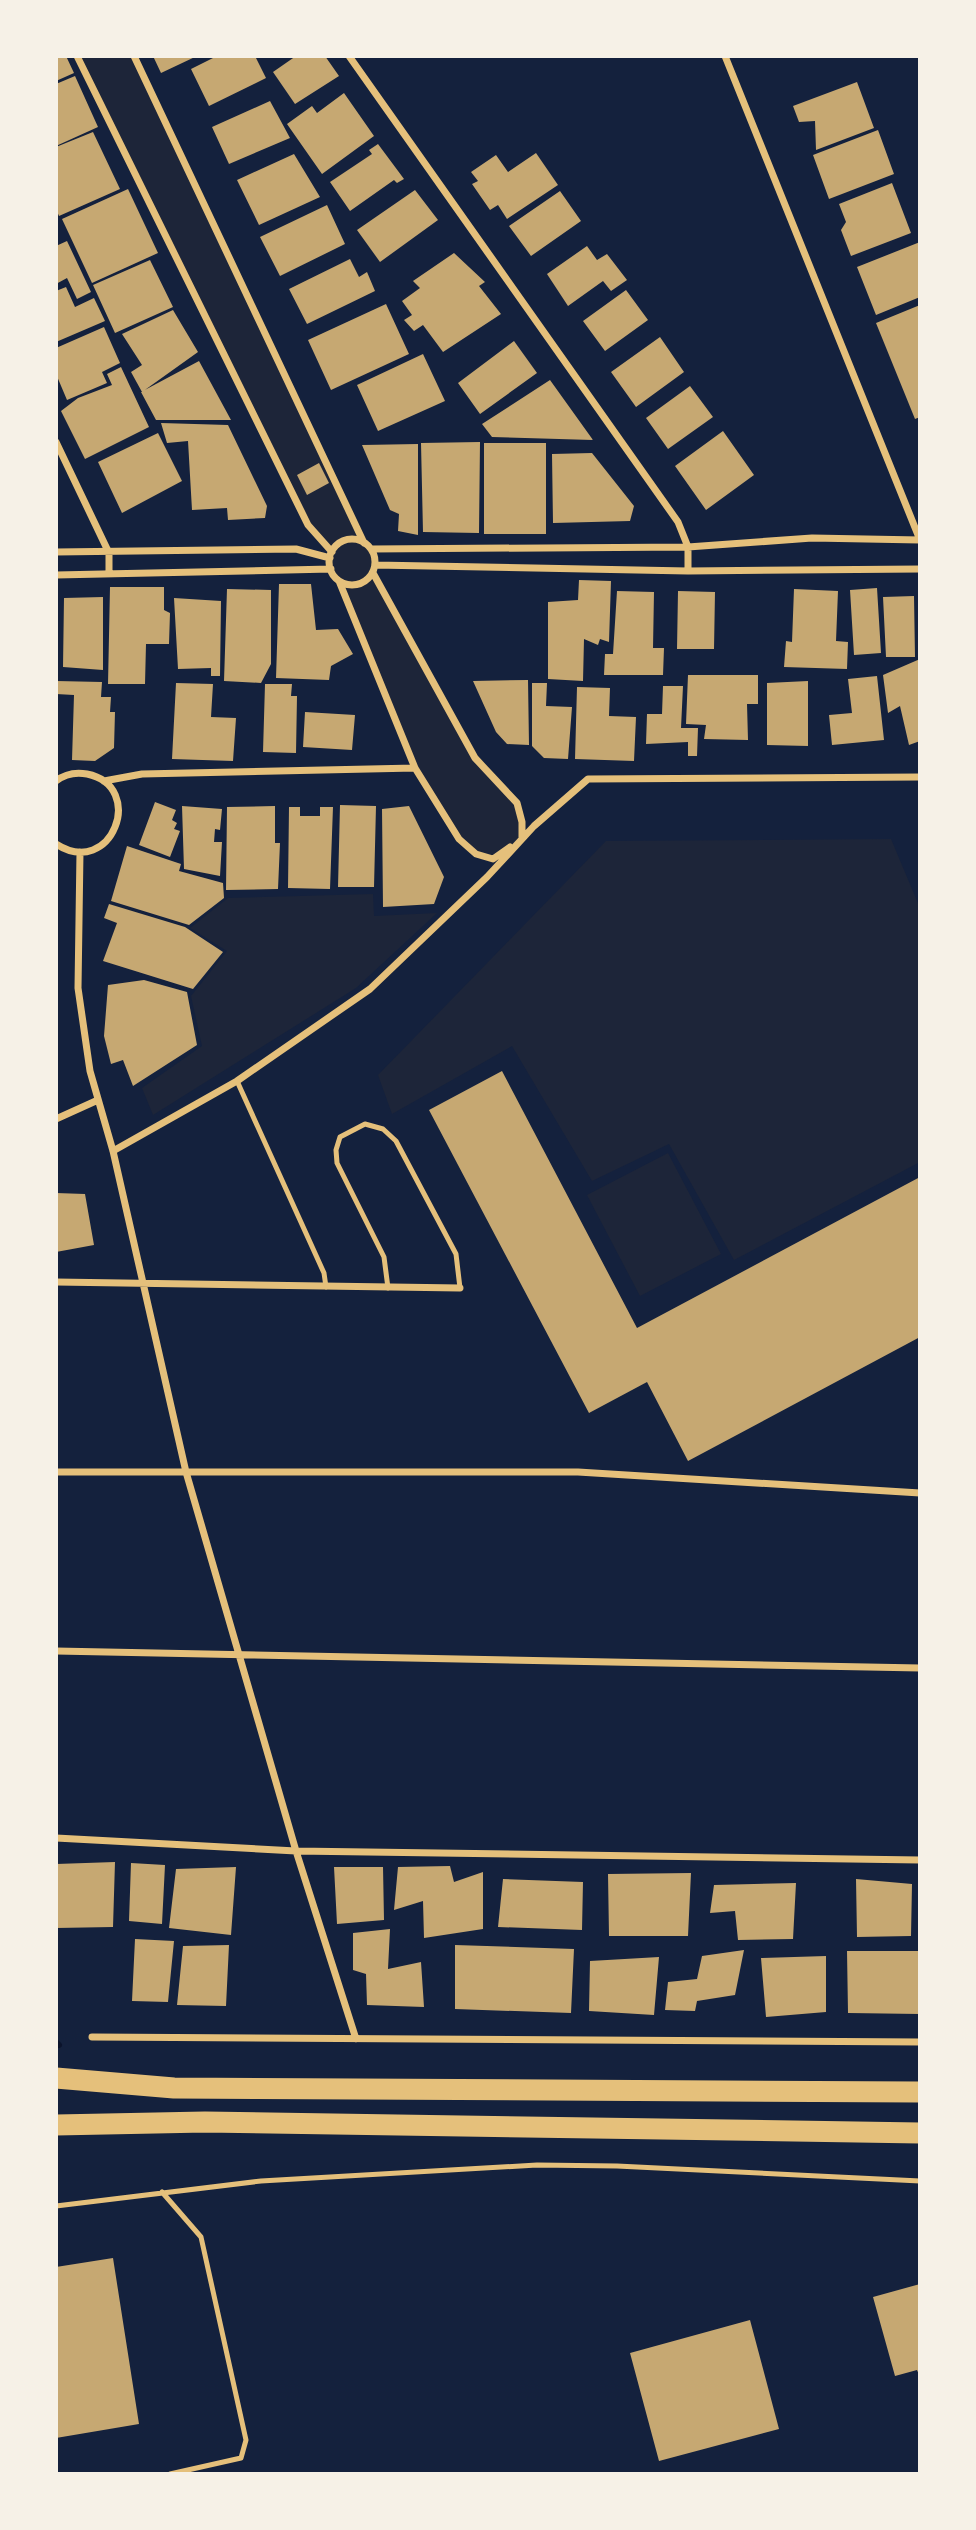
<svg xmlns="http://www.w3.org/2000/svg" width="976" height="2530" font-family="'Public Sans',sans-serif">
<style>
.green{fill:#1d2539}
.lines{fill:none;stroke-linecap:round;stroke-linejoin:round}
.stream{stroke:#0b132b;stroke-width:6}
.building{fill:#c6a872}
.service{stroke:#e5c07b;stroke-width:5}
.minor{stroke:#e5c07b;stroke-width:7}
.motorway{stroke:#e5c07b;stroke-width:21}
</style>
<rect width="100%" height="100%" fill="#14213d"/>
<path class="green" d="M77 56H134L374 554 373 573 475 758 517 803 522 838 493 859 466 846 415 769 332 573 331 555 317 536Z
M891 839 920 908V1162L734 1260 669 1144 592 1181 512 1046 392 1114 378 1075 606 841Z
M373 894 374 916 437 913 356 988 153 1115 142 1088 202 1046 191 996 227 951 190 928 228 898Z
M668 1153 721 1254 640 1296 587 1195Z"/>
<g class="lines">
<path class="stream" d="M56 2042 59 2045"/>
</g>
<path class="building" d="M56 56H66L74 73 56 81Z
M153 56H197L161 73Z
M217 56H255L266 78 209 106 191 69Z
M296 56H325L339 76 295 104 273 72Z
M75 76 98 127 56 146V84Z
M857 82 874 128 816 150 815 121 799 122 793 106Z
M344 93 374 136 322 174 287 124 312 106 317 113Z
M270 101 290 138 229 164 212 127Z
M878 130 894 174 829 199 813 155Z
M93 132 120 189 59 216 56 209V147Z
M378 144 404 179 397 183 394 180 350 211 330 182 372 154 369 150Z
M536 153 558 185 507 219 498 205 490 210 472 184 478 181 471 172 496 155 508 172Z
M294 154 320 197 259 225 237 180Z
M892 183 911 233 851 256 841 230 846 222 839 204Z
M128 189 158 253 92 283 62 219Z
M415 190 438 220 380 262 357 230Z
M560 191 581 221 531 256 509 226Z
M327 205 345 244 280 276 260 237Z
M67 241 91 292 77 299 67 278 56 284V246Z
M920 242V297L876 315 857 267Z
M587 246 597 260 607 254 627 280 611 291 603 281 568 306 547 274Z
M454 253 485 282 479 286 501 314 443 352 423 325 414 331 404 320 412 315 402 301 420 288 413 281Z
M350 259 359 277 367 272 375 291 307 324 289 289Z
M150 260 173 307 115 333 93 285Z
M66 287 75 307 94 298 105 321 56 342V291Z
M626 290 648 320 605 351 583 321Z
M386 304 409 354 331 390 308 340Z
M920 305V417L915 419 876 323Z
M173 310 198 352 142 392 131 372 142 365 122 334Z
M104 327 120 363 102 372 107 383 67 400 56 374V348Z
M660 337 684 372 636 407 611 372Z
M514 341 537 373 480 414 458 383Z
M423 354 445 401 378 431 357 385Z
M199 361 231 420H156L141 392Z
M121 367 149 427 85 459 61 411 78 398 112 385 107 374Z
M550 380 593 440 492 437 482 424Z
M690 386 713 417 668 449 646 418Z
M161 423 228 425 267 506 265 518 228 520 227 508 192 510 188 441 167 443Z
M723 431 754 475 706 510 675 466Z
M158 433 182 481 122 513 98 462Z
M480 442 479 533 423 532 421 443Z
M484 443H546V534H484Z
M418 444V535L398 531 399 514 390 510 362 445Z
M592 453 634 506 630 521 553 523 552 454Z
M319 463 329 483 307 495 297 475Z
M579 580 611 581 609 642 600 639 598 645 584 639 583 681 548 679V602L578 600Z
M279 584H311L316 630 338 629 353 654 331 666 329 680 276 678Z
M110 587H164V610L170 613 169 644H146L145 684H108Z
M877 588 881 653 854 655 850 590Z
M227 589 271 590V664L261 683 224 681Z
M794 589 838 591 836 641 848 642 847 669 784 667 786 641 792 642Z
M617 591 654 592 653 648H664L663 675H604L605 654H613Z
M678 591 715 592 714 649H677Z
M914 596 915 657H886L883 597Z
M103 597V670L63 667 64 598Z
M174 598 221 601 220 676H211V668L178 669Z
M920 659V741L909 745 900 706 888 713 883 675Z
M688 675H758V704H747L748 740 704 739 706 725 686 724Z
M877 676 884 740 832 745 829 715 852 713 848 679Z
M528 680 529 745 507 744 496 732 473 681Z
M56 681 102 682 101 697H111L110 712H115L114 748 95 761 72 760 74 695 56 694Z
M808 681V746L767 745V683Z
M176 683 213 684 211 717 236 718 233 761 172 759Z
M532 683H547L546 706 572 707 568 759 544 758 532 746Z
M265 684H292L291 696H297L296 753 263 752Z
M663 686H683L681 728H698L697 756H688V742L646 744 647 714H662Z
M577 687 610 688 609 716 636 717 634 761 575 759Z
M305 712 355 715 352 750 303 747Z
M155 802 176 810 172 820 177 823 174 829 180 831 170 857 139 845Z
M340 805 376 806 374 887H338Z
M182 806 222 809 220 830 215 829 214 842H222L220 876 184 869Z
M275 806V843H280L278 889 226 890 227 807Z
M409 806 444 877 434 904 383 907 382 809Z
M289 807H300V816H320V807H333L330 889 288 888Z
M127 846 181 864 179 871 223 883 224 898 189 925 111 901Z
M109 904 185 927 223 952 193 989 103 961 117 923 104 918Z
M144 980 187 992 197 1045 133 1086 123 1060 111 1064 104 1036 108 985Z
M502 1071 637 1328 920 1177V1337L688 1461 647 1382 589 1413 429 1110Z
M56 1193 85 1194 94 1245 56 1252Z
M115 1862 113 1927 56 1928V1864Z
M131 1863 165 1865 162 1924 129 1921Z
M450 1866 454 1882 483 1872V1929L424 1938 423 1901 394 1910 398 1867Z
M236 1867 231 1935 169 1928 176 1869Z
M334 1867H383L384 1920 337 1924Z
M691 1873 688 1936H609L608 1874Z
M503 1879 583 1882 582 1930 498 1927Z
M856 1879 912 1884 911 1936 857 1937Z
M796 1883 793 1939 738 1940 735 1911 710 1913 714 1885Z
M390 1929 388 1969 421 1962 424 2007 367 2005 366 1974 353 1970V1933Z
M135 1939 174 1941 168 2002 132 2001Z
M229 1945 226 2006 177 2005 183 1946Z
M455 1945 574 1949 571 2013 455 2009Z
M744 1950 735 1995 697 2001 695 2011 665 2010 668 1982 697 1979 702 1956Z
M847 1951H920V2014L848 2013Z
M826 1956V2012L766 2017 761 1958Z
M659 1957 654 2015 589 2011 590 1961Z
M113 2258 139 2424 56 2438V2267Z
M920 2284V2377L917 2370 895 2376 873 2297Z
M750 2320 779 2429 659 2461 630 2353Z"/>
<g class="lines">
<path class="service" d="M237 1081 324 1273 326 1287
M388 1288 384 1257 337 1163 336 1150 340 1137 365 1124 383 1129 396 1141 456 1254 460 1288
M162 2192 201 2237 246 2440 241 2458 170 2474
M56 2206 261 2181 537 2165 617 2166 920 2181"/>
<path class="minor" d="M77 56 308 525 332 552
M134 56 364 543
M349 56 678 522 688 547V571
M725 56 920 540
M56 442 109 553V574
M329 562a23 23 0 1 1 46 0a23 23 0 1 1-46 0Z
M371 549 688 547 812 538 920 540
M56 552 296 549 330 558
M375 565 688 571 920 569
M373 573 475 758 517 803 522 822V837
M56 575 331 569
M339 581 415 768 459 839 476 854 493 859 510 847
M56 781C65 774 76 772 87 774 147 786 112 880 56 844
M104 781 142 774 415 768
M80 852 78 988 90 1071 113 1151 186 1472 296 1851 356 2039
M56 1119 98 1100
M113 1151 237 1081 370 989 487 877 534 826 588 779 920 777
M56 1282 460 1288
M56 1472H578L920 1493
M56 1651 920 1668
M56 1838 296 1851 920 1860
M92 2037 920 2042"/>
<path class="motorway" d="M56 2078 174 2088 920 2092
M56 2125 205 2122 920 2133"/>
</g>
<rect width="976" height="2530" fill="none" stroke="#f6f1e7" stroke-width="116"/>
</svg>
